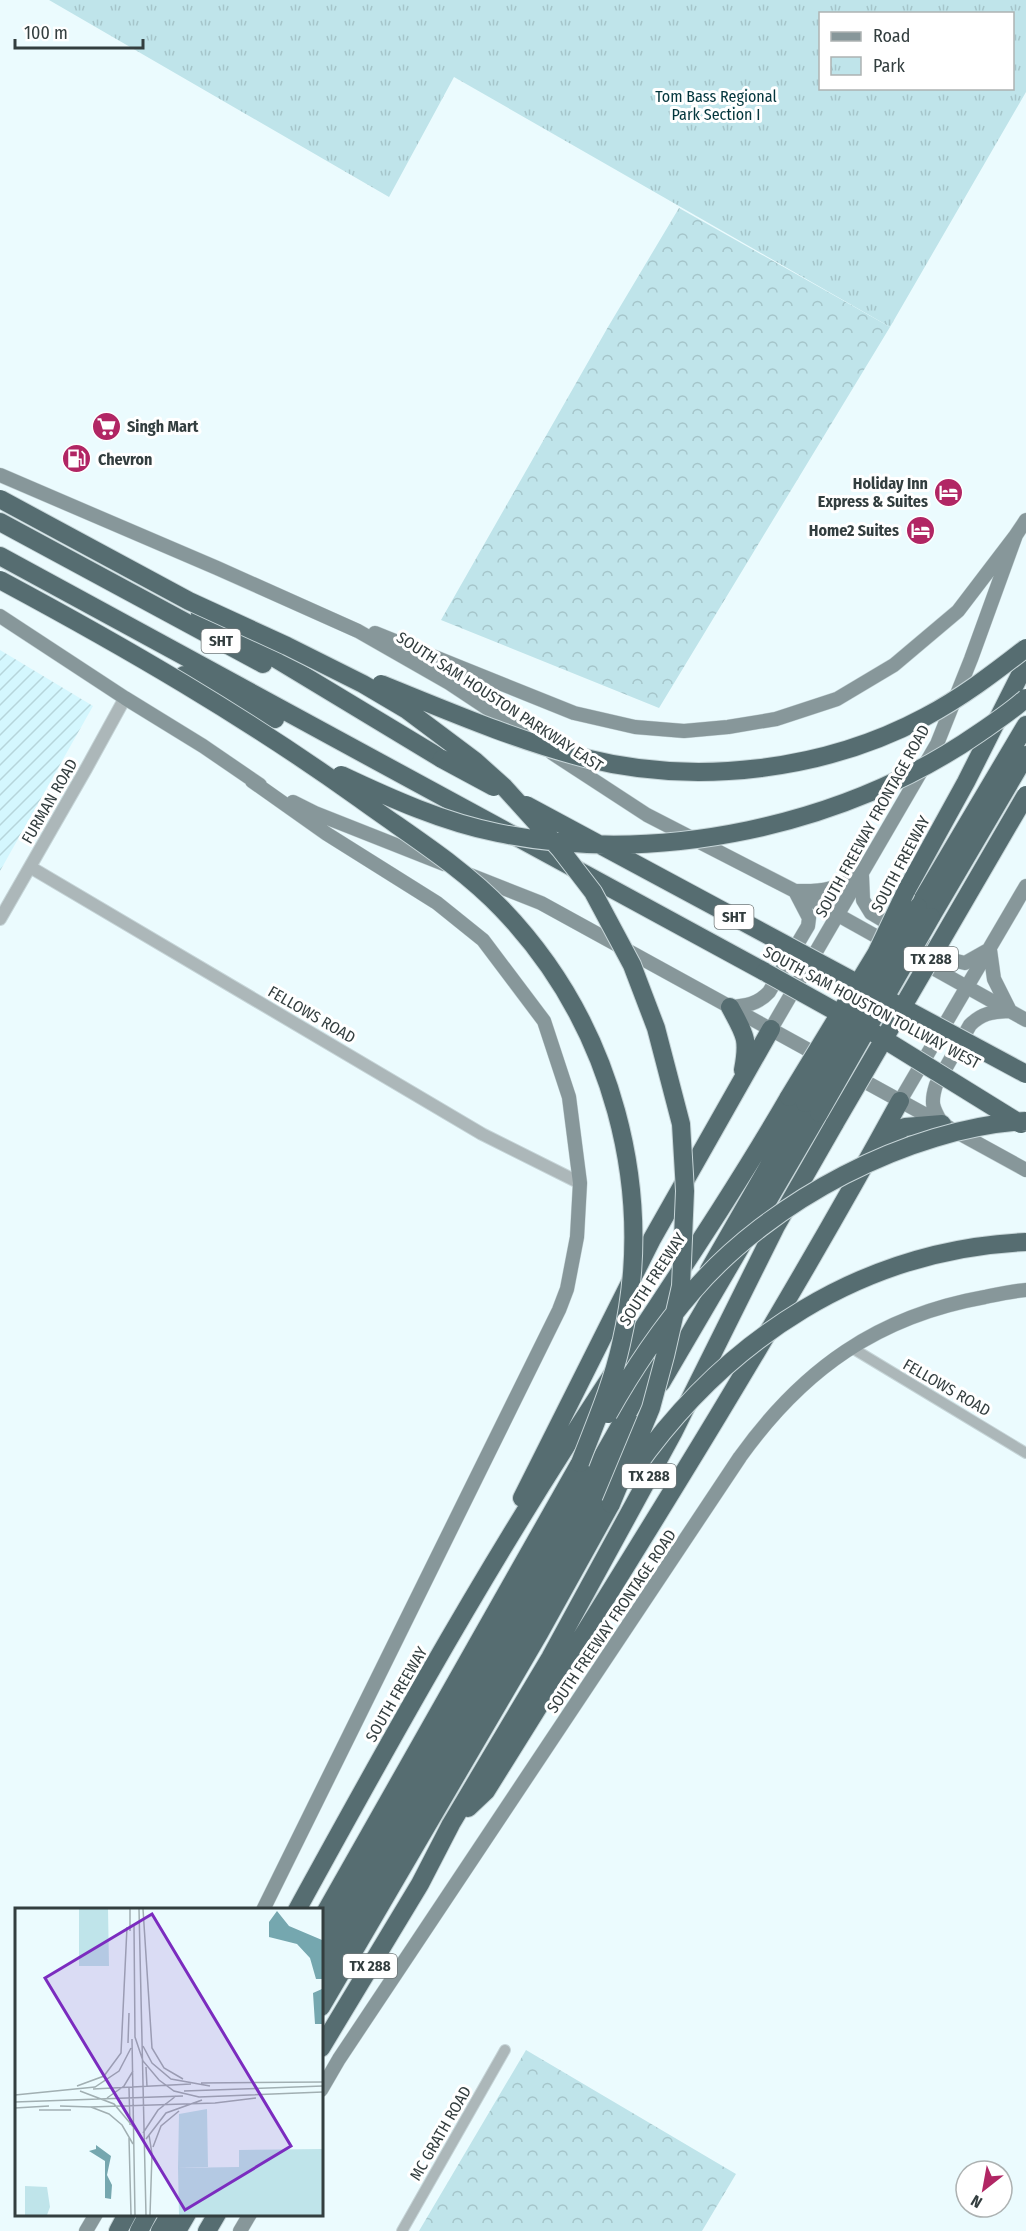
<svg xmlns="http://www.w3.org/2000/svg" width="1026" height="2231" font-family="'Fira Sans Condensed',sans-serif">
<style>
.industrial{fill:url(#industrial-furrows)}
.forest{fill:url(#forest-crowns)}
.park{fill:url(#park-tufts);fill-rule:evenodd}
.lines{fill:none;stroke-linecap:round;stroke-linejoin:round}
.minor-casing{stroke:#c6d5d8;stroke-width:12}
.tertiary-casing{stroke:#c6d5d8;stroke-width:14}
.secondary-casing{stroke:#c6d5d8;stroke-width:15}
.motorway-casing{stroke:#c6d5d8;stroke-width:20}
.minor{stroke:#acb7b9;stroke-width:10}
.tertiary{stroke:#acb7b9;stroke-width:12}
.secondary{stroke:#87979a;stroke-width:14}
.motorway{stroke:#566d71;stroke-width:18}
.motorway-bridge-casing{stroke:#c6d5d8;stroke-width:20;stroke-linecap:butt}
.motorway-bridge{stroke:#566d71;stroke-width:18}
.labels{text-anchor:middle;stroke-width:6;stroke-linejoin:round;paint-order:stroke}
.shield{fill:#fff;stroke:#707879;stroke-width:1.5}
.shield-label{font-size:15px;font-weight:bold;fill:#333e3f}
.park-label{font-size:16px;fill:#03363d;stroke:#fff}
.poi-label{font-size:16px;font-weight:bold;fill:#333e3f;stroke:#fff;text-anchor:start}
.street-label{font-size:16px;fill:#333e3f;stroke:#fff}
.inset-road{fill:none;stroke:#a1afb2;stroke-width:1.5}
.view{fill:#7b2cbf;fill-opacity:0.15;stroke:#7b2cbf;stroke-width:3}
.inset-edge{fill:none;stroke:#333e3f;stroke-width:3}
</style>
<defs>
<pattern id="industrial-furrows" width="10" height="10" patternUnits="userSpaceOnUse" patternTransform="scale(1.5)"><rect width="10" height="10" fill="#d4f7fe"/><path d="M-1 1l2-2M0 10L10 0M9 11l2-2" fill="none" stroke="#b6d5db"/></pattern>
<pattern id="forest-crowns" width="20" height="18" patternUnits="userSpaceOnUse" patternTransform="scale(1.5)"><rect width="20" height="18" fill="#bfe4ea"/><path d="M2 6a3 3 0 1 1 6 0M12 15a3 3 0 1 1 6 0" fill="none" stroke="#a5c5ca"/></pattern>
<pattern id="park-tufts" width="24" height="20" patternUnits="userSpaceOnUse" patternTransform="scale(1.5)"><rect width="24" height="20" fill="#bfe4ea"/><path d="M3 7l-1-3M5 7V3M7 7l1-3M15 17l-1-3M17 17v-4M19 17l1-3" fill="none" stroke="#a5c5ca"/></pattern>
</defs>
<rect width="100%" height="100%" fill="#ebfbfe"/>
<path class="industrial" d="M0 650 93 706 0 871Z"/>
<path class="forest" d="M679 208 890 327 659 708 441 620 608 327Z
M526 2050 736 2174 702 2231H419Z"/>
<path class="park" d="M49 0H1026V92L890 327 454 77 389 197ZM820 14H1012V88H820Z"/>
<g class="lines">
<defs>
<path id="minor" d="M852 1348 1026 1453
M402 2231 505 2050"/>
<path id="tertiary" d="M30 867 482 1134 580 1183
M0 919 86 769 125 698"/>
<path id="secondary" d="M0 475 217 568 358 631 449 683 532 738
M0 616 125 698 203 746 260 785
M375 633 574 713 635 727 684 731 728 727 776 719 837 699 894 665 958 611 1016 535
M552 753 647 815 795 891 1026 1020
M252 781 327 834 437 903 483 940 544 1021 569 1097 580 1183 577 1237 567 1289 559 1310 263 1910
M293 802 315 813 444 864
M470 875 541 903 823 1058
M862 876 863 900 871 913 948 959 965 963 988 950
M797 891C825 892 837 888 861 874
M990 950 994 979 1010 1011
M730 1007C746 1006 758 1004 769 992L808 926 809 918 796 893
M771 1029 937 744 971 659 1016 535 1026 520
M853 1075 1026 1170
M900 1101 1026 886
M942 1124C933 1108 930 1104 936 1085L970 1025C982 1013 992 1012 1008 1011
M321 2090 339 2059 740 1457C803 1369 878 1316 985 1297 999 1294 1012 1291 1026 1290
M86 2231 96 2214
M240 2231 250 2214"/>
<path id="motorway" d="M0 522 263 664
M0 556 765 972
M200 613 442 759
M184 675 275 719
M906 891 966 782 1026 663
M918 907 1026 725
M931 917 1026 755
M730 1007C745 1035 749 1038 743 1070
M879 1143 905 1127 942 1124
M709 1270 805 1103
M661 1383 819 1113
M522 1498 652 1239 771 1029
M468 1808 486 1791C628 1563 771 1337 900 1101
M297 1910C382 1755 468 1600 563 1451 638 1332 719 1218 789 1097
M321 1920 580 1463
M321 1949 664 1349
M321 1978 536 1605 637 1425
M321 2007 540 1632 611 1504
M321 2048 420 1884 451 1824 550 1658 673 1433 776 1226 835 1123
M118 2231 127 2214
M139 2231 148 2214
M160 2231 170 2214
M177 2231 187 2214
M207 2231 217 2214"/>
</defs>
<use href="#minor" class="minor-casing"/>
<use href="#tertiary" class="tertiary-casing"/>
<use href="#secondary" class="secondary-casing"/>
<use href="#motorway" class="motorway-casing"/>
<use href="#minor" class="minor"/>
<use href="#tertiary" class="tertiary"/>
<use href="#secondary" class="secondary"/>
<use href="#motorway" class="motorway"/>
<defs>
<path id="motorway-bridge" d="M0 499 189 601 287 646 363 684 407 710 475 761 504 787 560 849 593 892 632 965 656 1028 681 1124 685 1191 681 1286 665 1356 651 1408 611 1504
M0 580C123 646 246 717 360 799 408 834 461 866 502 909 612 1024 657 1189 621 1344 612 1385 595 1424 580 1463
M381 684C448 711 515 740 585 758 696 786 824 771 925 717 961 698 994 673 1026 648
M442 759 494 787
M341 775C392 799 443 822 498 833 658 866 845 826 979 733 995 722 1012 711 1026 698
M526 805 1026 1074
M765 972 869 1030 1021 1124
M789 1097 876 954 906 891
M805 1103 918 907
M819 1113 931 917
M835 1123 1026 795
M608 1414C632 1371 661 1328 693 1291 770 1201 908 1128 1026 1121
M634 1470C726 1339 862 1249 1026 1242"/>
</defs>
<use href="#motorway-bridge" class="motorway-bridge-casing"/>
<use href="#motorway-bridge" class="motorway-bridge"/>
</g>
<defs>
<symbol id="supermarket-disc" viewBox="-11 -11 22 22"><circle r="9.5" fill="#b12664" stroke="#fff"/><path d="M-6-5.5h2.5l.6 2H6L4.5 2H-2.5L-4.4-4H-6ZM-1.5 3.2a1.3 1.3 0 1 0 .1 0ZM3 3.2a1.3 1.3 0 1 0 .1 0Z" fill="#fff"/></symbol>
<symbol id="fuel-disc" viewBox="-11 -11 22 22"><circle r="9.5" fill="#b12664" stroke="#fff"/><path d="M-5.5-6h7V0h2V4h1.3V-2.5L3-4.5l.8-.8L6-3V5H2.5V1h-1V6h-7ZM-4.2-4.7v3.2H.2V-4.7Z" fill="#fff"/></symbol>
<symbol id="hotel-disc" viewBox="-11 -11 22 22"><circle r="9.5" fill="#b12664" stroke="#fff"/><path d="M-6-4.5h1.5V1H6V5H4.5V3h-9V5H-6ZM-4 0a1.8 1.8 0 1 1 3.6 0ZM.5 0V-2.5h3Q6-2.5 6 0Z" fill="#fff"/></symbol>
</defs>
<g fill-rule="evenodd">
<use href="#supermarket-disc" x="90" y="410" width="33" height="33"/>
<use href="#fuel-disc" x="60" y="442" width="33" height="33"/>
<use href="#hotel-disc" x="932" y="476" width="33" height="33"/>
<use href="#hotel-disc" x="904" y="514" width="33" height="33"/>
</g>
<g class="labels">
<g class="shield">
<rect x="201.5" y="629" width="39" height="24" rx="4.5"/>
<rect x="714.5" y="905" width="39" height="24" rx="4.5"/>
<rect x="904" y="947" width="54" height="24" rx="4.5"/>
<rect x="622" y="1464" width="54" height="24" rx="4.5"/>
<rect x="343" y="1954" width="54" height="24" rx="4.5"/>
</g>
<g class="shield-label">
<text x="221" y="646">SHT</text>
<text x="734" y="922">SHT</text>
<text x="931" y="964">TX 288</text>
<text x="649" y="1481">TX 288</text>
<text x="370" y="1971">TX 288</text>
</g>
<g class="park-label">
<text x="716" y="102">Tom Bass Regional<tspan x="716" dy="18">Park Section I</tspan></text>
</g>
<g class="poi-label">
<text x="127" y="432">Singh Mart</text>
<text x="98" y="465">Chevron</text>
<text x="928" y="489" text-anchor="end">Holiday Inn<tspan x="928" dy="18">Express &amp; Suites</tspan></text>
<text x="899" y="536" text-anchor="end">Home2 Suites</text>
</g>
<g class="street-label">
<text transform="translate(500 701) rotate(33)" y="6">SOUTH SAM HOUSTON PARKWAY EAST</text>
<text transform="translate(49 801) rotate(-60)" y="6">FURMAN ROAD</text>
<text transform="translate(872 821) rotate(-61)" y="6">SOUTH FREEWAY FRONTAGE ROAD</text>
<text transform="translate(900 864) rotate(-62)" y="6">SOUTH FREEWAY</text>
<text transform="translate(872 1007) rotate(28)" y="6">SOUTH SAM HOUSTON TOLLWAY WEST</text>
<text transform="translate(312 1014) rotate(30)" y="6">FELLOWS ROAD</text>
<text transform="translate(652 1279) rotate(-57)" y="6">SOUTH FREEWAY</text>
<text transform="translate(947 1387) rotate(30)" y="6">FELLOWS ROAD</text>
<text transform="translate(611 1621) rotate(-56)" y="6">SOUTH FREEWAY FRONTAGE ROAD</text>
<text transform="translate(396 1694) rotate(-60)" y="6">SOUTH FREEWAY</text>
<text transform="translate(440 2133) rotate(-60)" y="6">MC GRATH ROAD</text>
</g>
</g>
<g transform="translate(15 1908)">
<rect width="308" height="308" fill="#ebfbfe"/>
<path d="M64 1H93L94 58H64ZM192 201 193 259 163 260 164 206ZM10 278 32 279 35 299 32 307H10Z" fill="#bfe4ea"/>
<path d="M307 241V307H164L163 260 224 259V242Z" fill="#bfe4ea"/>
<path d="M262 3 274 18 307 32V71H301L295 50 282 36 254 29V14ZM307 81V116H300L298 85ZM81 237 96 248 92 267 97 277 96 291 90 290V253L74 243 81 241Z" fill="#75a7af"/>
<path class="inset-road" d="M115 1V23M124 1 131 307M128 1 137 140 149 160 168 171M119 18 120 129 128 153 144 172 159 183 184 189 308 184M117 131 120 307M113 135 114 105M128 138 137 155 156 171 195 178M131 159 132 179M186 175 308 174M62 178 89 168 106 145 112 19M114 180 115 217M78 181 176 176M65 183 99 196 120 221M169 183 308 178M0 187 80 179 104 163 116 140M92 190 109 178 118 163M0 194 168 188M45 198 76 199 94 206 107 217 118 236M75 199 200 195 241 190M0 200 34 198M24 202H56M128 225 143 202 161 188M134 227 137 246 135 307M114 230 116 307M131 231 151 205 187 192M138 239 146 218 164 203"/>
<path class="view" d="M137 6 276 238 170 302 30 70Z"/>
<rect width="308" height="308" class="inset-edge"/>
</g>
<rect x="819" y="12" width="195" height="78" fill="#ffffff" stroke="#adb2b2" stroke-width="1.5"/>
<rect x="831" y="32" width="30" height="9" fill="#87979a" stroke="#adb2b2" stroke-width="1.5"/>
<text x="873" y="42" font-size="18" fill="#333e3f">Road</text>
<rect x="831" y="57" width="30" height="18" fill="url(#park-tufts)" stroke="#adb2b2" stroke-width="1.5"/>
<text x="873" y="72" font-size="18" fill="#333e3f">Park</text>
<g transform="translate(984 2189) rotate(211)"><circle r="28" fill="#ffffff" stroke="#adb2b2" stroke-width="1.5"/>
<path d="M0-4.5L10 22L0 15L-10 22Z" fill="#b12664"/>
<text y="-9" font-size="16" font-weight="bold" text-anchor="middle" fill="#333e3f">N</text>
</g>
<path d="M15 39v9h128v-9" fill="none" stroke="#333e3f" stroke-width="3"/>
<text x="24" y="39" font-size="18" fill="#333e3f" stroke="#ffffff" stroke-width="4.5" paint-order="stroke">100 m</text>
</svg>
